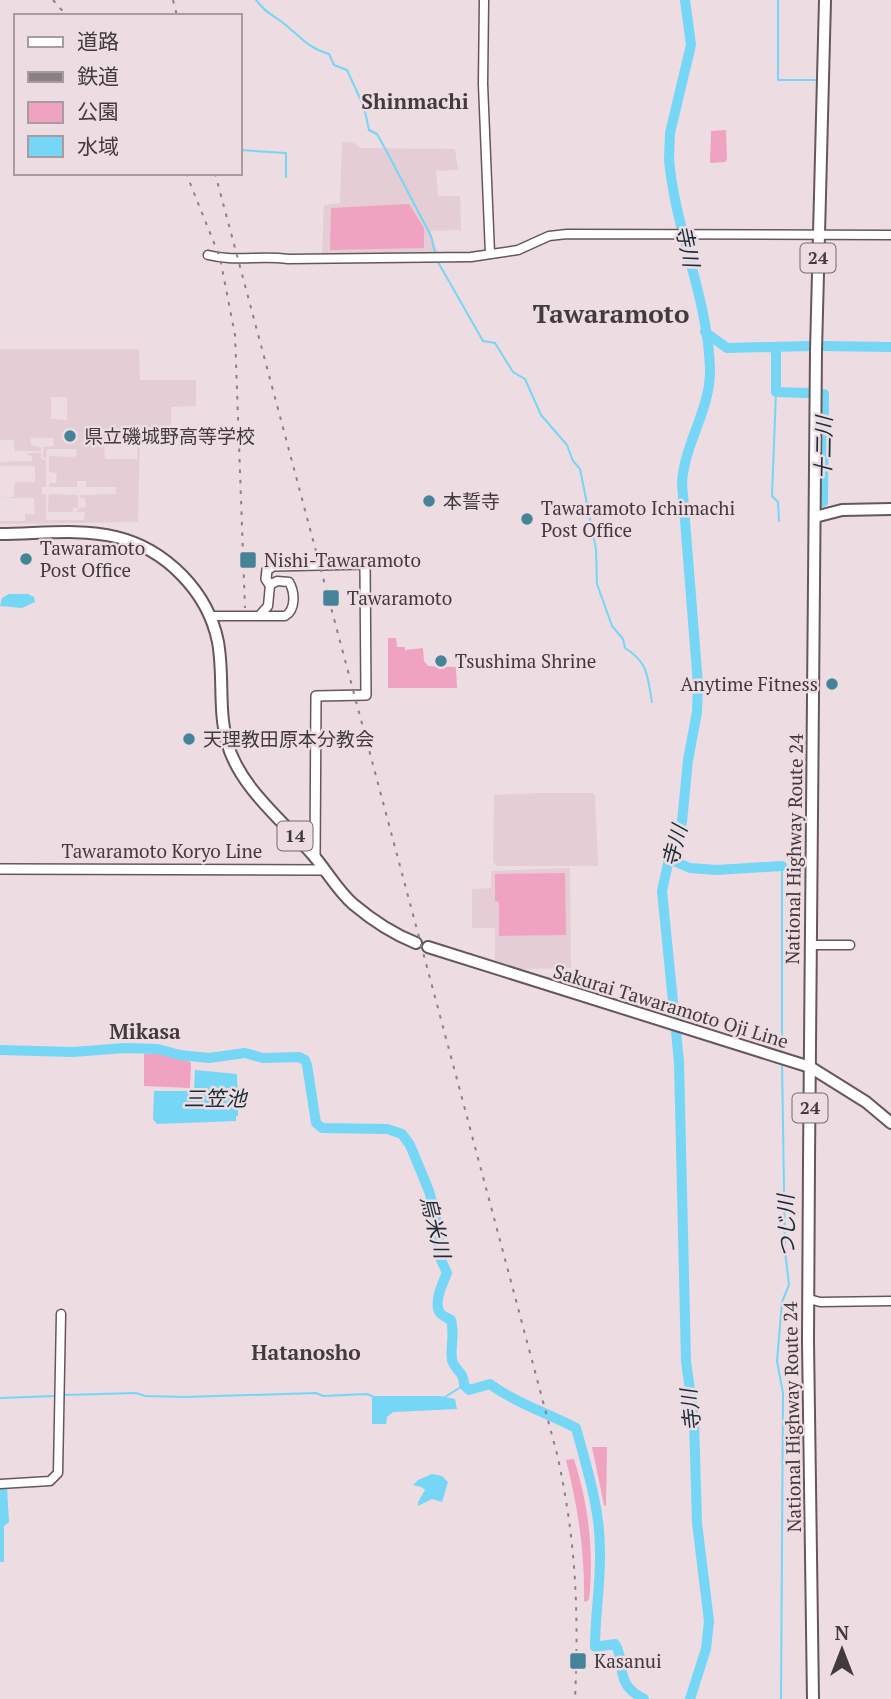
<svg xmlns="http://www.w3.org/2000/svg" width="891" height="1699" font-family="'PT Serif','Noto Sans JP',serif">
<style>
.built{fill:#e4cdd5;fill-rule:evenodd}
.green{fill:#efa3c0}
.water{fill:#75d6f6}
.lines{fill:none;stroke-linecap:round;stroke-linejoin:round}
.stream{stroke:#75d6f6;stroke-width:2}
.river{stroke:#75d6f6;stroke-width:10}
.tertiary-casing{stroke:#65575c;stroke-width:11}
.secondary-casing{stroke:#65575c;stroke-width:12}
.primary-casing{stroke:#65575c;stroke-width:14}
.trunk-casing{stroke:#65575c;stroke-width:14}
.tertiary{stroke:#fff;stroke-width:8}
.secondary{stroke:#fff;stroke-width:9}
.primary{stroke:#fff;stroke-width:10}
.trunk{stroke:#fff;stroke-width:10}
.rail{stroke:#8b8084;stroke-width:2;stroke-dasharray:3.5 7;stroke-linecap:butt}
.poi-dot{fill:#458498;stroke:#eddce2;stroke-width:2.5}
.labels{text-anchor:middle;stroke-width:5;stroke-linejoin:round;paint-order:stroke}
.shield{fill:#eddce2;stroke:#756b6e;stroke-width:2}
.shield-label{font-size:18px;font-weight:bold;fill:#413b3d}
.poi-label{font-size:19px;fill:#413b3d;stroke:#eddce2;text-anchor:start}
.street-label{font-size:19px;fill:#413b3d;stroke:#eddce2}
.neighbourhood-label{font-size:21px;font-weight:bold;fill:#413b3d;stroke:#eddce2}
.water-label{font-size:21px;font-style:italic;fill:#192f37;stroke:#eddce2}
.district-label{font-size:26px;font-weight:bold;fill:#413b3d;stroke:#eddce2}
</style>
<rect width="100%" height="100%" fill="#eddce2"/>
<path class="built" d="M342 142 354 143 360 148 455 149 458 170 436 171 438 196H460L461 230 430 231 438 252 322 254 324 205 340 203Z
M0 349H139L140 380H196V406L171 407V437L140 436 138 522 0 524V521H25V514H35L34 498H0L14 497 15 482H35V466H0V462L32 461V456L28 455V453H41V459L46 460V487H42V494H46V520H84L85 512H76L80 508 86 507 85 498H80V495L116 494V487H86V481H77V487H49V483H56L57 473 49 472V456L74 457 77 454 76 449H47L46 458H43L44 447 54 446 53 438H31V445L41 447V451H15L14 440H0ZM51 397H67V420L51 419ZM107 439H137V459H105L104 444 107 443Z
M49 494 78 495V508L73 507V512H48Z
M540 793H593L595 796 598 866H497L493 862 494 795Z
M570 868 571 968 516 969 495 962V928H472V889L491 888V871Z"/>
<path class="green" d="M726 130 727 159 725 162 710 163 711 131Z
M409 204 424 228V248L330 250 331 208Z
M388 638H396L397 647H405V650L423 648 424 661 428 666 456 667 457 688H388Z
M565 873 566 935 499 936V902L495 901V874Z
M144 1054H161L191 1062 190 1088 144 1086Z
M592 1447H607L606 1506 604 1505Z
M574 1459C588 1504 593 1543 590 1590L589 1599 586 1602 584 1601C585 1553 578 1507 566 1460Z"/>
<path class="water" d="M9 594H28L34 597 35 602 22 608 0 606 2 598Z
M195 1070 237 1074 238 1116H236V1121L157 1124 153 1119 154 1091H194Z
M372 1396H439L455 1399 457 1409 393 1412 387 1417 386 1424H372Z
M432 1474 442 1476 448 1482 442 1502 432 1499 418 1506V1502L425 1490 421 1487 413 1485 418 1480Z
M7 1487 9 1522 4 1526V1562H0V1488Z"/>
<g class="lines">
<path class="stream" d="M256 0C265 12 271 14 282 22 300 36 306 47 329 54L334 65 347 70 364 107 369 130 377 134 387 152 431 236 435 253
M778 0V80H818
M828 80 831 0
M240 150 286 153V177
M438 262 483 341 495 343 513 372 525 379 541 415 567 445 573 461 580 469 596 549 597 584 612 626 623 639 625 648C649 663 647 676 652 702
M776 392 772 496 778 502 779 521
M782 1053V866
M64 1395 136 1393 145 1396 185 1397 316 1393 323 1396 367 1394 372 1396
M445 1397 464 1385
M0 1398 55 1396
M781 1699 783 1393 777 1361 782 1302 789 1285 785 1251 782 1062"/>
<path class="river" d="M685 0 691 45 670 133 669 159C675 230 708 298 710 369 711 409 684 444 682 483L698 684 697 712 688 760 682 822 669 859 662 891 679 1062 686 1361 694 1420 697 1523 709 1621 706 1649 690 1699
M705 332 727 348 809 346
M823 346 891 347
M776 347V392L808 393
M823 502 824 394
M669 859 690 868 717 870 782 866
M0 1050 73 1052 125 1048 158 1049 180 1055 209 1058 245 1053 263 1058 299 1057 305 1060 307 1065 316 1123 322 1128 387 1129 402 1134 410 1145 429 1191 439 1229 438 1253 447 1273C443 1282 432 1305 441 1314 444 1317 448 1318 451 1320 455 1334 450 1347 452 1360 455 1371 464 1371 464 1385L469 1390 490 1384C514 1402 549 1414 576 1428 587 1468 600 1509 600 1550 601 1583 595 1614 595 1647L615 1644C627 1662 612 1683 644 1699"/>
<defs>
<path id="tertiary" d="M484 0 483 84 490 254
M208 255C235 262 261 255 288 259L471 257 518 250 549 236 567 234 891 235
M210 616H285C296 610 295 592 289 582L277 581 270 585 268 606 260 615
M811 945H850
M809 1299 820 1302 891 1301
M0 1484 50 1481 58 1473 61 1314"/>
<path id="secondary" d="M270 585 266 579 267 570 273 566 365 564 366 695 316 696 315 858
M0 869 323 870"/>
<path id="primary" d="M815 517 842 510 891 509
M0 534C38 534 80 528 116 537 166 549 208 592 218 642 224 675 218 710 227 742 239 787 283 821 313 855 327 871 337 890 353 904 372 920 393 934 416 943
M428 947 810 1067 866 1102 891 1123"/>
<path id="trunk" d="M813 1699 808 1341 809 1161 816 351 825 0"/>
</defs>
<use href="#tertiary" class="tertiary-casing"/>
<use href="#secondary" class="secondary-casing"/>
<use href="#primary" class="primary-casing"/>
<use href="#trunk" class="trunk-casing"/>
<use href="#tertiary" class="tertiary"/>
<use href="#secondary" class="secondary"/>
<use href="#primary" class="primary"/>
<use href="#trunk" class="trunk"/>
<path class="rail" d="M53 0 67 16
M173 0 177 16
M186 173 220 258 235 335 245 608
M215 173 557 1454C576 1539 579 1612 575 1699"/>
</g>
<g class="poi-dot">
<circle cx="70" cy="436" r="7"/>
<circle cx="429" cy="501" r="7"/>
<circle cx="527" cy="519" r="7"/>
<circle cx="26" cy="559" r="7"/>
<rect x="239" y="551" width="18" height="18" rx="3.5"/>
<rect x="322" y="589" width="18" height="18" rx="3.5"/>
<circle cx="441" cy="661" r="7"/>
<circle cx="832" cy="684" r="7"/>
<circle cx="189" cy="739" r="7"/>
<rect x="569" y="1652" width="18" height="18" rx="3.5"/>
</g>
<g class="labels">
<g class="shield">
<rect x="800.5" y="243.5" width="35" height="29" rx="5"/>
<rect x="277.5" y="821.5" width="35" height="29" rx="5"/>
<rect x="792.5" y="1093.5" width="35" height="29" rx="5"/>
</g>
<g class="shield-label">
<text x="818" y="264">24</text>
<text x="295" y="842">14</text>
<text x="810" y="1114">24</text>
</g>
<g class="poi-label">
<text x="84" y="443">県立磯城野高等学校</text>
<text x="443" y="508">本誓寺</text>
<text x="541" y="515">Tawaramoto Ichimachi<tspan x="541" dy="22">Post Office</tspan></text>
<text x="40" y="555">Tawaramoto<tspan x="40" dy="22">Post Office</tspan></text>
<text x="264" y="567">Nishi-Tawaramoto</text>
<text x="347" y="605">Tawaramoto</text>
<text x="455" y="668">Tsushima Shrine</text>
<text x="818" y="691" text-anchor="end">Anytime Fitness</text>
<text x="203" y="746">天理教田原本分教会</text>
<text x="594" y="1668">Kasanui</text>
</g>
<g class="street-label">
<text transform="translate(794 849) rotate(-89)" y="7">National Highway Route 24</text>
<text x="162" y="858">Tawaramoto Koryo Line</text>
<text transform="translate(671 1006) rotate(17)" y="7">Sakurai Tawaramoto Oji Line</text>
<text transform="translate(792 1417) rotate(-91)" y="7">National Highway Route 24</text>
</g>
<g class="neighbourhood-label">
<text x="415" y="109">Shinmachi</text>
<text x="145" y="1039">Mikasa</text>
<text x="306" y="1360">Hatanosho</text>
</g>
<g class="water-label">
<text transform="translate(687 246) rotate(78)" y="7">寺川</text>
<text transform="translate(824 448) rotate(-89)" y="7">十二川</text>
<text transform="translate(675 846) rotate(-75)" y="7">寺川</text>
<text x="215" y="1106">三笠池</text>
<text transform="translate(787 1226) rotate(-92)" y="7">つじ川</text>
<text transform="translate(435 1227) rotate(76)" y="7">烏米川</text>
<text transform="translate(691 1410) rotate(-96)" y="7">寺川</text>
</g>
<g class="district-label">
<text x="611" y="323">Tawaramoto</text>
</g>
</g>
<rect x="14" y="14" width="228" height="161" fill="#eddce2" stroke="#a89ca0" stroke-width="2"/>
<rect x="28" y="37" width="35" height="10" fill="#ffffff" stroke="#a89ca0" stroke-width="2"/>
<text x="77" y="49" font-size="21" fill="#413b3d">道路</text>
<rect x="28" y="72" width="35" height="10" fill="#8b8084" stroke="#a89ca0" stroke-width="2"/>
<text x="77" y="84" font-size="21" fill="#413b3d">鉄道</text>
<rect x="28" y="102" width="35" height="21" fill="#efa3c0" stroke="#a89ca0" stroke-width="2"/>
<text x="77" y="119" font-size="21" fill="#413b3d">公園</text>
<rect x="28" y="136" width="35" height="21" fill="#75d6f6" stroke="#a89ca0" stroke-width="2"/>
<text x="77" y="154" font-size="21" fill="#413b3d">水域</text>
<g transform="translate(842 1650)" stroke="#eddce2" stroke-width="5" paint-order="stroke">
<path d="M0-5L12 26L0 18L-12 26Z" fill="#413b3d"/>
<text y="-10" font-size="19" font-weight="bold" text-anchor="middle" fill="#413b3d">N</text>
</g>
</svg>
